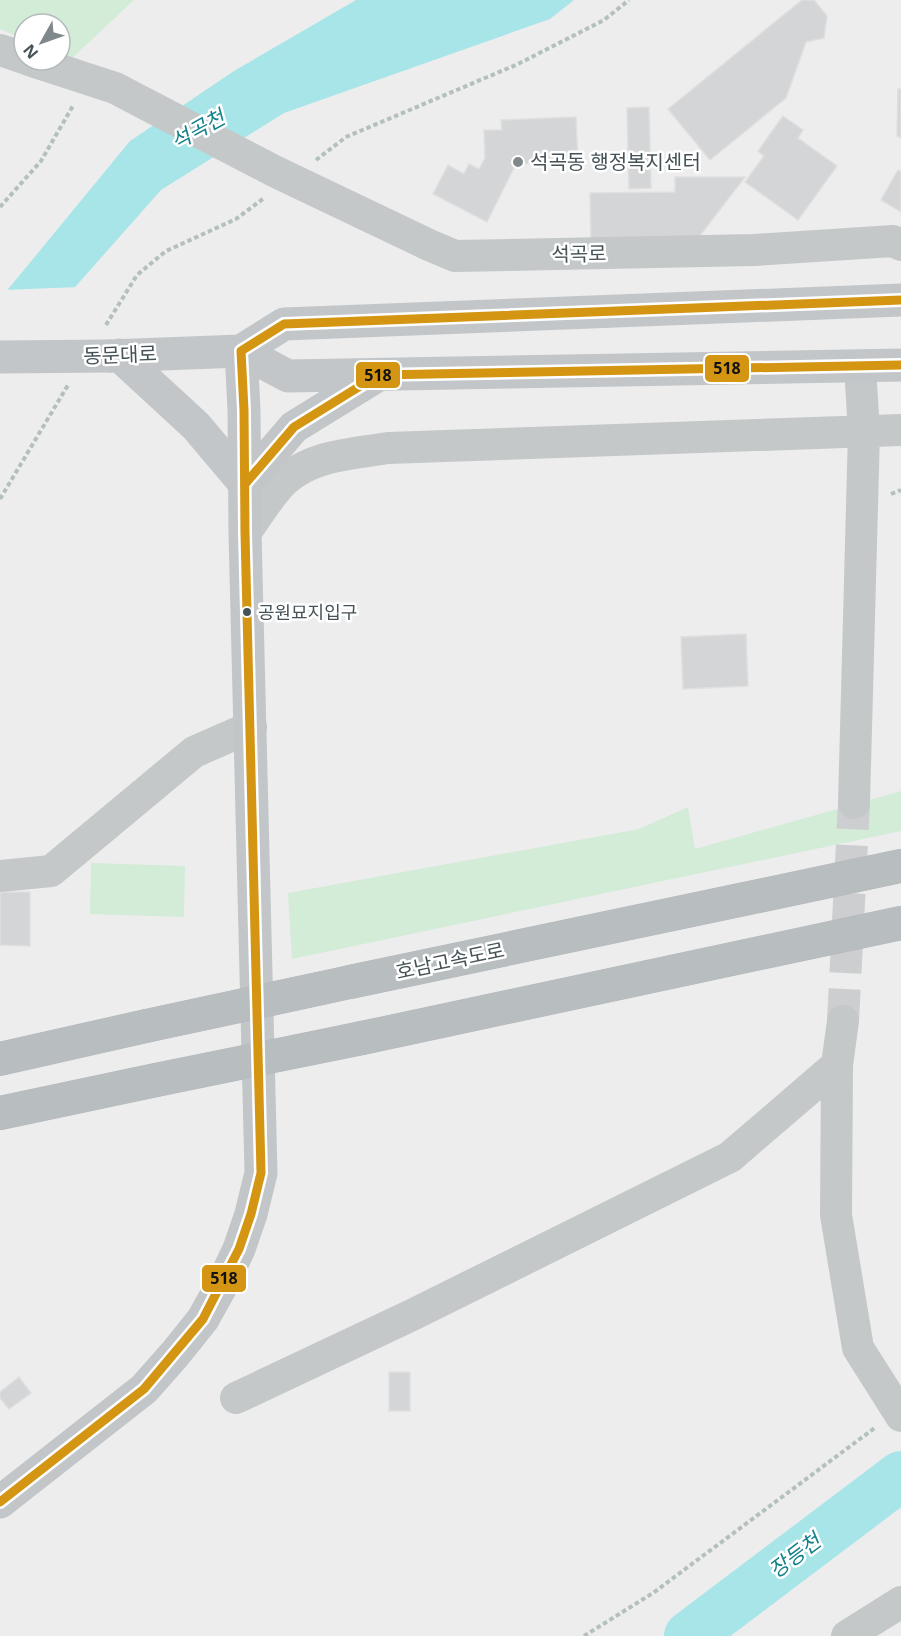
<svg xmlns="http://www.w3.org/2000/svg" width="901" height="1636" font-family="'Open Sans','Noto Sans KR',sans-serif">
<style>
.green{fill:#d2ecd8}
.water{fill:#a8e5e9}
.pier{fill:#eeeded}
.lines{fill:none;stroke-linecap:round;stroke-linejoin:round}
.river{stroke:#a8e5e9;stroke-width:50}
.building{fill:#d4d5d6;stroke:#dfdfe0;stroke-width:1.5}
.minor-tunnel{stroke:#cccecf;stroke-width:32;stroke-dasharray:32 16;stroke-linecap:butt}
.highway-casing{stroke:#b3b8bc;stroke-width:34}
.path{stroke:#b4c0ba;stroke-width:4;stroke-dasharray:4.5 3;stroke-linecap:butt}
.minor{stroke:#c4c8c9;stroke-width:32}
.major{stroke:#c2c6c8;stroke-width:33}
.highway{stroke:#b8bdc0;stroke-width:33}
.highway-bridge-casing{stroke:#b3b8bc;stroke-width:34;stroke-linecap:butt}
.major-bridge{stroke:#c2c6c8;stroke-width:33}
.highway-bridge{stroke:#b8bdc0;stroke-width:33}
.bus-1-casing{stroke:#fff;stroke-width:14}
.bus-1{stroke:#d39512;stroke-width:9}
.poi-dot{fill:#80888c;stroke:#fff;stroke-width:2}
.bus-dot{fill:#455258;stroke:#fff;stroke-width:2}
.labels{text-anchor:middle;stroke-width:5;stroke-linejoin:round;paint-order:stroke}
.bus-label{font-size:18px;fill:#455258;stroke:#fff;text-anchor:start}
.poi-label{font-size:20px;fill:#455258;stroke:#fff;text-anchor:start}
.street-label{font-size:20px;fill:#455258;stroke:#fff}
.water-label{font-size:21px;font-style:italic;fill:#138189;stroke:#fff}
.line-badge{stroke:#fff;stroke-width:2}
.pale-badge-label{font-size:16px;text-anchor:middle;font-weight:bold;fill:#111}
</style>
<rect width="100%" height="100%" fill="#eeeded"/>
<path class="green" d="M0 0H134L70 60 60 55V24H24V39L0 29Z
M901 791V831L292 959 288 893 639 829 688 807 695 849Z
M91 863 185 866 184 917 90 914Z"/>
<path class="water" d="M356 0H574L550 19 284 113 161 190 0 372V299L130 141 234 71Z"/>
<path class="pier" d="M79 287 2 374 0 375V294L4 290Z"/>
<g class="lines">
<path class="river" d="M689 1636 901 1476"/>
</g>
<path class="building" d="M802 0H814L827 16 824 38 806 42 786 98 710 160 668 109Z
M898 89H901V138L897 136Z
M649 107 651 188 629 189 627 108Z
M783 116 803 130 798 138 837 166 798 220 745 182 764 156 758 151Z
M576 117 578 162 516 164 487 222 433 194 448 165 464 174 469 164 479 169 485 158 484 130H502L501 120Z
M898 170 901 172V212L881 200Z
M675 177H745L699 237 591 240 590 193 675 192Z
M746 634 748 686 683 689 681 637Z
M0 892H30V946L0 945Z
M389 1372H410V1411H389Z
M19 1377 31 1393 9 1409 0 1398V1392Z"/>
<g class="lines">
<path class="minor-tunnel" d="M843 1021 854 803"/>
<defs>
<path id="highway" d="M350 982 901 866
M362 1038 901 923
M0 1059 146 1026
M0 1113 156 1080"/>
</defs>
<use href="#highway" class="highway-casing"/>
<path class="path" d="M316 160 346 137 518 64 604 20 629 0
M0 207 41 161 74 104
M106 325 137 275 166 251 236 219 264 198
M891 494 901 490
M0 499 68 385
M584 1636 653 1593 876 1427"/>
<path class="minor" d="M0 50 24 58
M29 60 115 88 274 171 429 245 455 256 754 250 893 241 901 245
M245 533C256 518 271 493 284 481 312 455 352 454 388 448L901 430
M854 803 864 432 860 367
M0 876 51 871 194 752 251 727
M843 1021 837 1065 836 1215 858 1348 901 1416
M236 1398 412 1315 730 1157 837 1065
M847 1636 901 1602"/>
<path class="major" d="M241 351 288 376 901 365
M119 355 196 426 245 484
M110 356 241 351 284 324 901 300
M245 484 294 427 377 376
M0 1502 144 1389 175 1354 203 1319 223 1283 239 1249 251 1214 261 1173 245 533 244 410 241 351"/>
<use href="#highway" class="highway"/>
<defs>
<path id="highway-bridge" d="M146 1026 350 982
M156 1080 362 1038"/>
</defs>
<use href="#highway-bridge" class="highway-bridge-casing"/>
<path class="major-bridge" d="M0 357 110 356"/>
<use href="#highway-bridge" class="highway-bridge"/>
<defs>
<path id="bus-1" d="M245 484 294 427 378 375 901 365
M0 1502 144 1389 203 1319 239 1249 251 1214 261 1173 245 533 244 410 241 351 284 324 901 300"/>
</defs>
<use href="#bus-1" class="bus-1-casing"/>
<use href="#bus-1" class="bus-1"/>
</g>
<circle class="poi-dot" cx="518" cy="162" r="6"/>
<circle class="bus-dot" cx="247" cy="612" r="5"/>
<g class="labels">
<g class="bus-label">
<text x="258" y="619">공원묘지입구</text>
</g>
<g class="poi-label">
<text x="530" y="169">석곡동 행정복지센터</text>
</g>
<g class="street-label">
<text transform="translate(579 254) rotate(-1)" y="7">석곡로</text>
<text transform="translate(120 355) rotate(-2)" y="7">동문대로</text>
<text transform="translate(450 961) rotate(-12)" y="7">호남고속도로</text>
</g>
<g class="water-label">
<text transform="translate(198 130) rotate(-29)" y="7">석곡천</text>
<text transform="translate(795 1556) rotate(-37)" y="7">장등천</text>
</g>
</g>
<g class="line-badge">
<rect x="704" y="354" width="46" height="29" rx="6" fill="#d39512"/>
<rect x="355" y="361" width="46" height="28" rx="6" fill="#d39512"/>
<rect x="201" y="1264" width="46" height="29" rx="6" fill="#d39512"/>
</g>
<g class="pale-badge-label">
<text x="727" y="374">518</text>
<text x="378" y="381">518</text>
<text x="224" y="1284">518</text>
</g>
<g transform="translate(42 42) rotate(230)"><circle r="28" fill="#ffffff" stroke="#b5babc" stroke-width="1.5"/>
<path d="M0-4.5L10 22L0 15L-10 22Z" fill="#80888c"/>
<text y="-9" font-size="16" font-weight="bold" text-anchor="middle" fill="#455258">N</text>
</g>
</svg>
